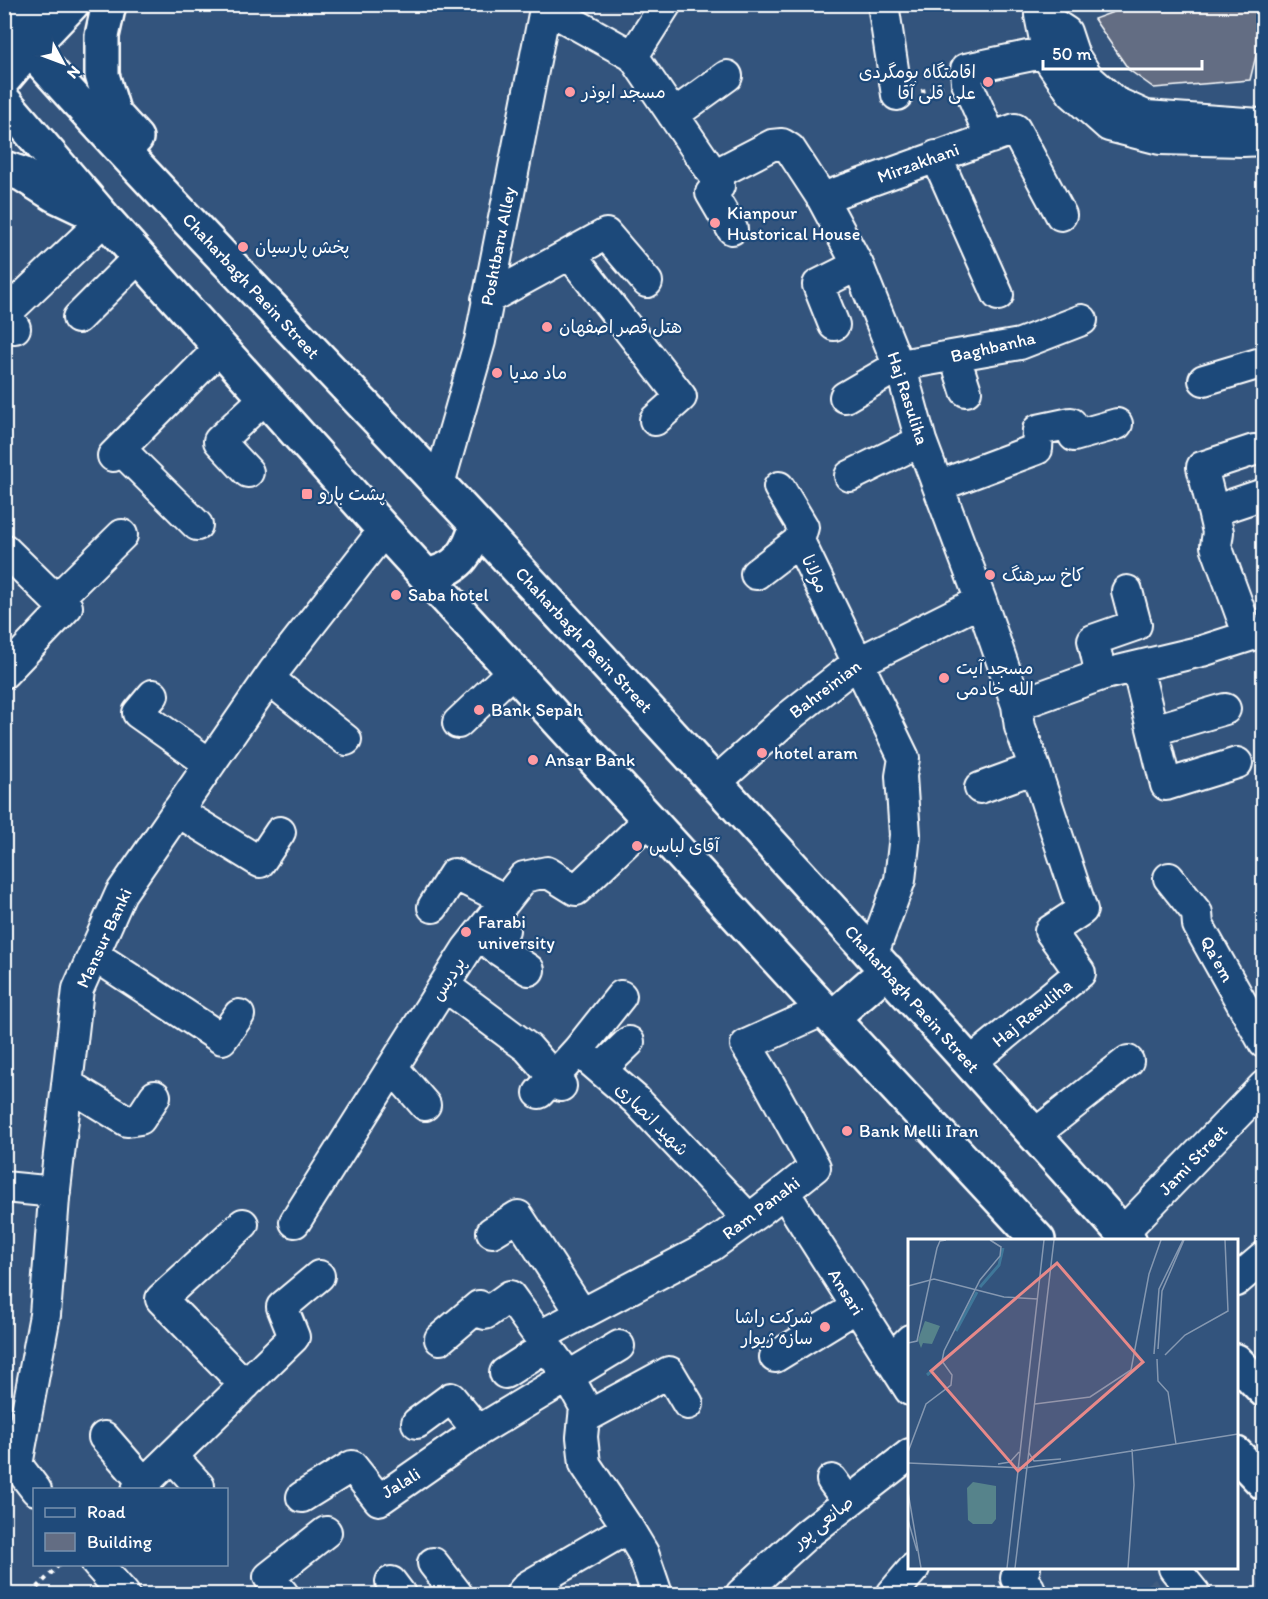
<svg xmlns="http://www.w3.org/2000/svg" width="1268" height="1599" font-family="Itim,'Playpen Sans Arabic',sans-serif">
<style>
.built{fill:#415c7f}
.building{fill:#636d83;stroke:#fff;stroke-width:1.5}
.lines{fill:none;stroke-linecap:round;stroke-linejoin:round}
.minor-casing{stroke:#fff;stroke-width:34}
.major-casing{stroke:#fff;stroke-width:38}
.path{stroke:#fff;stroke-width:4;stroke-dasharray:4.5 4.5;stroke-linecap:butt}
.minor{stroke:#1f4a7a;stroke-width:30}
.major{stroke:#1f4a7a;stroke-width:33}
.poi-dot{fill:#ff9aa2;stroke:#1f4a7a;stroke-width:2}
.labels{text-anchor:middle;stroke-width:4.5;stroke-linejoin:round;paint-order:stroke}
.poi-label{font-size:18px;fill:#fff;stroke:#1f4a7a;text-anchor:start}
.street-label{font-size:18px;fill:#fff;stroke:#1f4a7a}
.inset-river{fill:none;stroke:#3f7799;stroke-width:3}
.inset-road{fill:none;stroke:#8598b1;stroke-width:1.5}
.view{fill:#e88989;fill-opacity:0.15;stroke:#e88989;stroke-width:3}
.inset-edge{fill:none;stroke:#fff;stroke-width:3}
</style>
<rect width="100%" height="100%" fill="#33547d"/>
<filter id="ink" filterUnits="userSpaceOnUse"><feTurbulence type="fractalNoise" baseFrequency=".0167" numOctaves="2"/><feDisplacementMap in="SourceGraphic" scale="12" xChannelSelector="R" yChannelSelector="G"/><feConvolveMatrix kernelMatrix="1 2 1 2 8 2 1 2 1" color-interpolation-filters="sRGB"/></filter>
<g filter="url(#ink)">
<path class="built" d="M1155 1579 1167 1594H1134Z"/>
<path class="building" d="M1135 4H1263V27L1250 80 1154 88 1129 70 1094 19Z"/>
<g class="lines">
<defs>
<path id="minor" d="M883 4 897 95
M1042 4 1040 15 1049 60 1072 93 1109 126 1160 139 1243 141 1264 140
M545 7 633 56 714 175 719 186 711 193 732 229
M1040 15 1066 32 1074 56 1089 79 1115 102 1146 116 1260 124
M633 56 666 4
M673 115 727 76
M991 138 967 83 966 69 1047 52
M936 156 998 295
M714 175 772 145 782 144 790 149 822 198 858 265 897 362 900 365 921 441 981 601 1017 705 1020 727 1035 768 1082 910 1050 931 1080 973 970 1063
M822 198 1015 129 1061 215
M570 254 681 397 655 420
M487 299 606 234 647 282
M78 318 140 256
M834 325 818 285 858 265
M15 328 5 314 105 219
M955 357 966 391
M1204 380 1264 362
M845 397 900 365 1020 344 1082 320
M120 449 197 525
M113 456 220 348
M248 472 219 441 265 398
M850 476 921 441
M439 484 480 341 546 4
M938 486 1037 449 1038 430 1071 423 1074 436 1117 424
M779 487 803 527 799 541 904 758 901 776 905 835 900 880 873 953
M1213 511 1202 467 1254 450
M4 549 56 600 67 607 4 673
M756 574 799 541
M56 600 122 535
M1137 667 1166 785 1237 763
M1101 675 1093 640 1136 625 1127 591
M269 679 346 740
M153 695 138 713 210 764
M1017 705 1101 675 1202 651 1249 636 1216 546 1218 532 1213 511 1264 494
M458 723 514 670
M1154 730 1225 709
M716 782 791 715 857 663 981 601
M980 788 1035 768
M177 811 260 862 280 832
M1169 878 1197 913 1198 925 1264 1043
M433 907 454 874 506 900
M490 921 504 930 493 946 529 970
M94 955 222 1039 239 1015
M445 986 528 1048 561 1086
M578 1050 636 1100 749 1219
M393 1068 425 1105
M601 1069 629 1042
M67 1084 127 1121 140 1119 155 1096
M539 1093 578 1050 621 996
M1034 1135 1128 1061
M4 1187 55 1192
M784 1192 910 1390
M295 1222 467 949 524 877 547 872 576 890 649 820
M243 1224 161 1299 245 1385
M492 1232 518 1216 582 1314
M1122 1233 1264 1086
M1236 1281 1264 1257
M540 1336 711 1246 761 1210 815 1167 765 1076 746 1045 824 1010
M440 1339 479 1306 485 1314 510 1296 568 1376 585 1407 582 1437 585 1464 628 1528 643 1553 657 1594
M775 1357 855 1308
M890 1360 910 1340
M505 1373 547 1346
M584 1418 669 1372 688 1404
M417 1423 451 1398 478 1431
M104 1437 144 1483
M172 1456 199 1486
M832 1480 848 1502
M36 1490 17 1465 45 1315 54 1198 78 989 121 893 274 671 384 530
M137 1490 294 1337 282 1307 319 1276
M302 1497 352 1466 379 1500 478 1431 619 1346
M433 1563 457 1594
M97 1564 124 1594
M1025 1568 1016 1578 1029 1588V1594
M1174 1568 1195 1594
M391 1582 400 1594
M283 1594 269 1577 326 1532
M521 1594 528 1586 628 1528
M741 1594 806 1535 910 1454
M892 1594 914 1568"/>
<path id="major" d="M109 4 102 36V75L114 114 136 138
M4 20C157 193 320 356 477 525 697 761 914 999 1129 1240
M4 34 31 4
M4 79 30 48 72 4
M4 101 105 219 384 530 811 996 1038 1240
M4 168 22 174 55 195 93 213
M426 576C458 569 468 555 477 525
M832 1018 887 970
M1236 1361 1264 1390
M1236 1454 1264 1483"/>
</defs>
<use href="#minor" class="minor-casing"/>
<use href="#major" class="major-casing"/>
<path class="path" d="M921 91 943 87
M1261 99 1264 70
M31 1594 60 1564"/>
<use href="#minor" class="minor"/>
<use href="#major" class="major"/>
</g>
</g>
<g class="poi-dot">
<circle cx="988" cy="82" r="6"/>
<circle cx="570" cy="92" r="6"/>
<circle cx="715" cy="223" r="6"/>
<circle cx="243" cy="247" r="6"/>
<circle cx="547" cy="327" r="6"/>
<circle cx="497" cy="373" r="6"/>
<rect x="301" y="488" width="12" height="12" rx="3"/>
<circle cx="990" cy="575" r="6"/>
<circle cx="396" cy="595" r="6"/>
<circle cx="944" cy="678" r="6"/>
<circle cx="479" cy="710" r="6"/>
<circle cx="762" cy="753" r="6"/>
<circle cx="533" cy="760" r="6"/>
<circle cx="637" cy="846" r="6"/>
<circle cx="466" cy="932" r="6"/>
<circle cx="847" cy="1131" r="6"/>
<circle cx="825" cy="1327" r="6"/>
</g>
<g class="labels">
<g class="poi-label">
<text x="976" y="78" text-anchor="end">اقامتگاه بومگردی<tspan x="976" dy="21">علی قلی آقا</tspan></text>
<text x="582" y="98">مسجد ابوذر</text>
<text x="727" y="219">Kianpour<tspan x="727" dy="21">Hustorical House</tspan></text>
<text x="255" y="253">پخش پارسیان</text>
<text x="559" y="333">هتل قصر اصفهان</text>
<text x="509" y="379">ماد مدیا</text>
<text x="319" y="500">پشت بارو</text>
<text x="1002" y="581">کاخ سرهنگ</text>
<text x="408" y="601">Saba hotel</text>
<text x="956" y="674">مسجد آیت<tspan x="956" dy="21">الله خادمی</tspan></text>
<text x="491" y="716">Bank Sepah</text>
<text x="774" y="759">hotel aram</text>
<text x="545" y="766">Ansar Bank</text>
<text x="649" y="852">آقای لباس</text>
<text x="478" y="928">Farabi<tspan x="478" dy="21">university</tspan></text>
<text x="859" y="1137">Bank Melli Iran</text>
<text x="813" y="1323" text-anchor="end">شرکت راشا<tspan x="813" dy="21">سازه ژیوار</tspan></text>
</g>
<g class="street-label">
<text transform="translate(918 163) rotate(-20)" y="6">Mirzakhani</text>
<text transform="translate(498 246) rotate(-79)" y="6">Poshtbaru Alley</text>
<text transform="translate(251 286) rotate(47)" y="6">Chaharbagh Paein Street</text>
<text transform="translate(993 347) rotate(-13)" y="6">Baghbanha</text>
<text transform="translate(908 398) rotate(72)" y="6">Haj Rasuliha</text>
<text transform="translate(815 574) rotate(65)" y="6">مولانا</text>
<text transform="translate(584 640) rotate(47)" y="6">Chaharbagh Paein Street</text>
<text transform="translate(825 689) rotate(-37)" y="6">Bahreinian</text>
<text transform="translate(104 938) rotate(-65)" y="6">Mansur Banki</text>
<text transform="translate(1217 959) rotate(61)" y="6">Qa'em</text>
<text transform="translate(448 979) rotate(-58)" y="6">پردیس</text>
<text transform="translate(912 999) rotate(48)" y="6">Chaharbagh Paein Street</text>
<text transform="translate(1032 1013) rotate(-39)" y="6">Haj Rasuliha</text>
<text transform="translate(652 1119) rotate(45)" y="6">شهید انصاری</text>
<text transform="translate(1193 1160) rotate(-46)" y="6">Jami Street</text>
<text transform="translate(761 1208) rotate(-37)" y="6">Ram Panahi</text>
<text transform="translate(846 1292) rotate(58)" y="6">Ansari</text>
<text transform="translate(401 1483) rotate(-32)" y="6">Jalali</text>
<text transform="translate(823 1522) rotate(-39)" y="6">صانعی پور</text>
</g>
</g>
<g transform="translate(908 1239)">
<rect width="330" height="330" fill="#33547d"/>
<path d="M17 82 32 87 24 105 15 104 13 109 10 101ZM65 243 88 247V280L84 285H65L60 281 59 249Z" fill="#56838b"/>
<path class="inset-river" d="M72 48 91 26 95 9M48 92 69 53M19 136 34 123"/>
<path class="inset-road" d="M0 47 26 40 96 58 130 60M0 104 9 102 29 9 32 2 38 1M250 110 254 52 276 1M246 115 251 50 275 1M257 116 277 96 320 72 317 1M249 120 250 142 260 153 268 205M127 165 182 158 223 131 241 35 253 1M0 213 18 165 43 146 44 136 34 122 36 112 72 41 92 17 93 8 82 1M121 214 126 222 153 220M0 224 117 229 330 195M90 225 102 223 111 213M0 253 13 329M0 281 9 312M99 329 136 1M107 329 146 1M220 329 226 246 224 210"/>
<path class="view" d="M149 24 235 123 110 232 23 132Z"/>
<rect width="330" height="330" class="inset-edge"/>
</g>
<rect width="1268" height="1599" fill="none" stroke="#1f4a7a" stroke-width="24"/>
<rect x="12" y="12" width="1244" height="1575" fill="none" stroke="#fff" stroke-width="2" filter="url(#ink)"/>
<rect x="33" y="1488" width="195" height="78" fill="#1f4a7a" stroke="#7992af" stroke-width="1.5"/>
<rect x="45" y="1508" width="30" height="9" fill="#1f4a7a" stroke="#7992af" stroke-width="1.5"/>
<text x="87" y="1518" font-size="18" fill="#ffffff">Road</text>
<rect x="45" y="1533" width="30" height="18" fill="#636d83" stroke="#7992af" stroke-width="1.5"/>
<text x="87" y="1548" font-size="18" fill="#ffffff">Building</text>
<g transform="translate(63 63) rotate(131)" stroke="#1f4a7a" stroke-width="4.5" paint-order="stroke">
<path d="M0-4.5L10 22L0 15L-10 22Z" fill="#ffffff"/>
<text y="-9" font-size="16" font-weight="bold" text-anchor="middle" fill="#ffffff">N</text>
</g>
<path d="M1043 60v9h159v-9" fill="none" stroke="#ffffff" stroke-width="3"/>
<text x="1052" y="60" font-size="18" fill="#ffffff" stroke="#1f4a7a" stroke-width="4.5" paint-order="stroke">50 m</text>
</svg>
